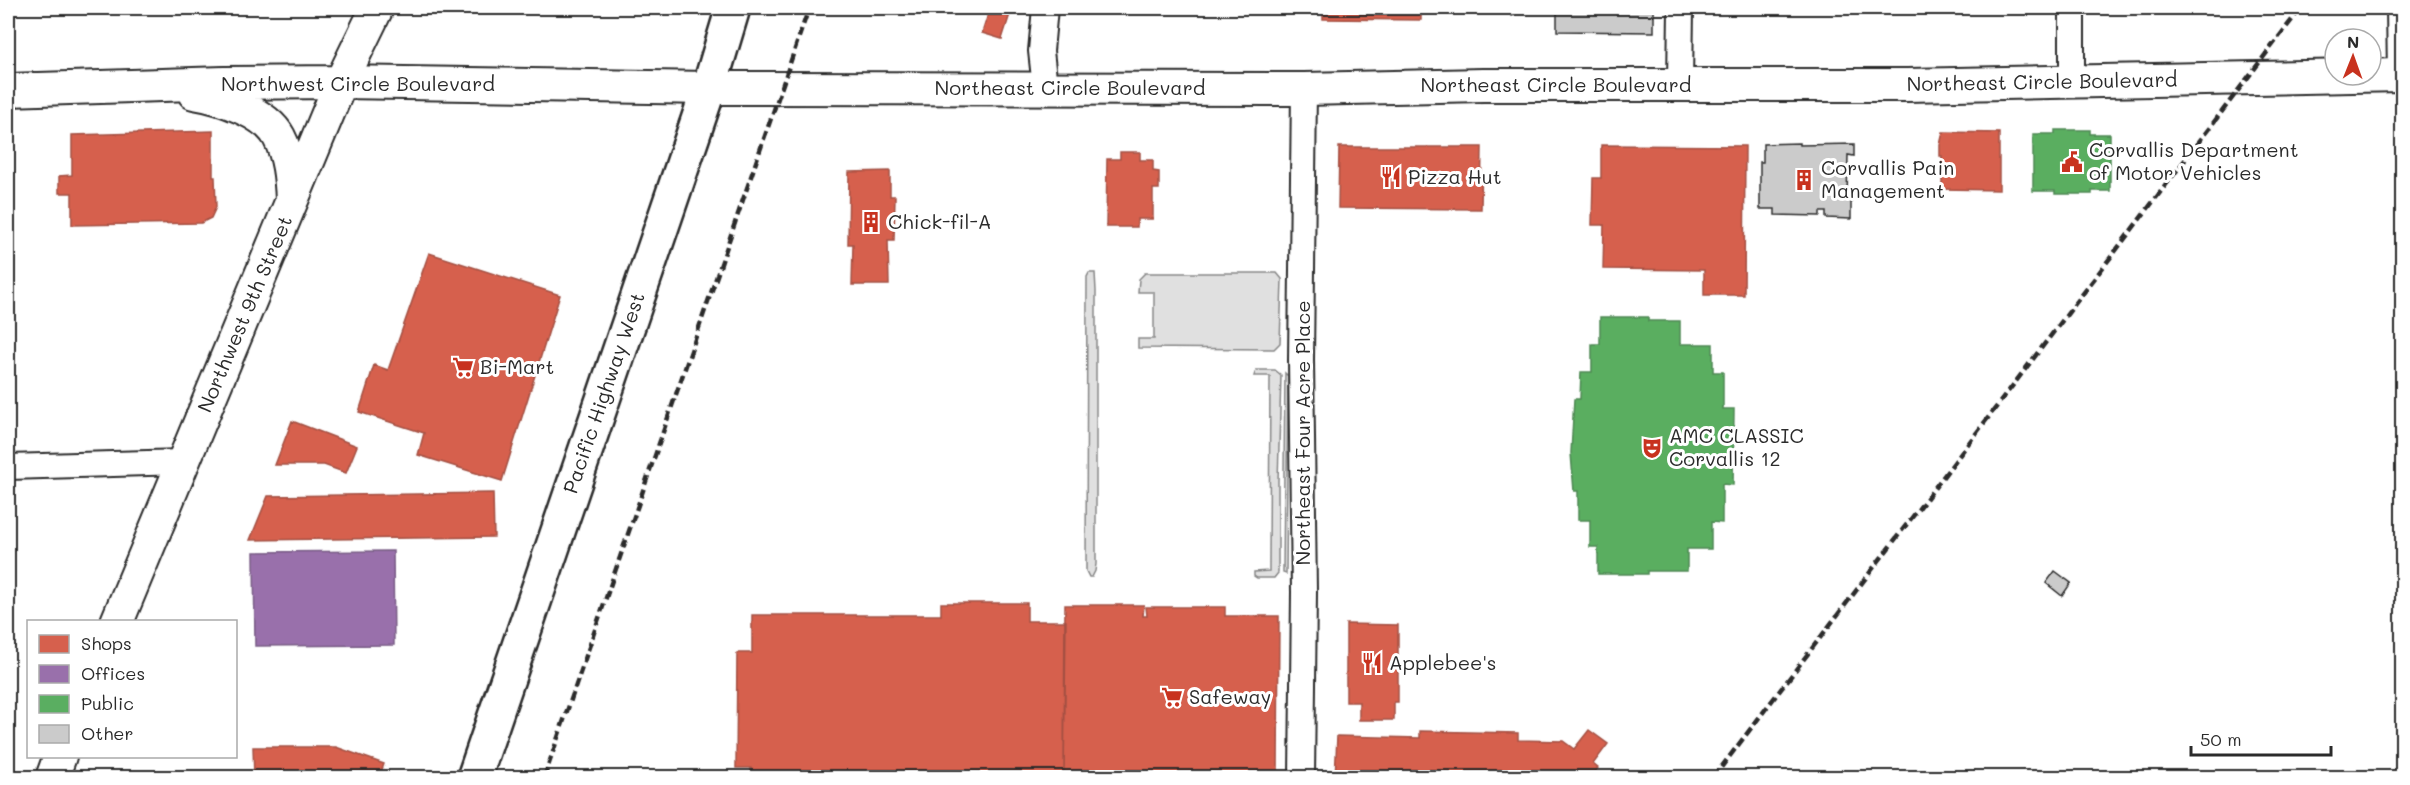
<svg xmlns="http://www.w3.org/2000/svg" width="2410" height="785" font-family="Mali,sans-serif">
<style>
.green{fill:#e0e0e0;stroke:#868686;stroke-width:1.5}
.shops{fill:#d6604d;stroke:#a35043;stroke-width:1.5}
.offices{fill:#9970ab;stroke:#785b85;stroke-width:1.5}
.public{fill:#5aae61;stroke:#4c8751;stroke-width:1.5}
.building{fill:#cbcbcb;stroke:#2b2b2b;stroke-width:1.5}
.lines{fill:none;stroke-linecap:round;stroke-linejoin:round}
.minor-casing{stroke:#2b2b2b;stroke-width:28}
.major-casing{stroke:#2b2b2b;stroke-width:36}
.highway-casing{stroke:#2b2b2b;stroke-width:38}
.minor{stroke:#fff;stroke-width:24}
.major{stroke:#fff;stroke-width:32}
.highway{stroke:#fff;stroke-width:33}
.rail{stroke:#2b2b2b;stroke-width:4.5;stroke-dasharray:9 4.5;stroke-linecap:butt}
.labels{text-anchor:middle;stroke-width:6;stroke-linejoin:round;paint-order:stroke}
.street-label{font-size:20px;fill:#2b2b2b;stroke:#fff}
.poi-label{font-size:20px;fill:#2b2b2b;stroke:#fff;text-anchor:start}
</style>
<rect width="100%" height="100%" fill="#fff"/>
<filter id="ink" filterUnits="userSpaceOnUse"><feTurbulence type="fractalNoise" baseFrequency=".0167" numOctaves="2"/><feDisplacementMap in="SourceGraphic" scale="12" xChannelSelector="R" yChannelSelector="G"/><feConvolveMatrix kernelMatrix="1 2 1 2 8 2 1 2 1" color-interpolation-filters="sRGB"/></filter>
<g filter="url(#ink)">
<path class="green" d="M1089 273H1095L1096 291V564L1095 571 1092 577H1089L1086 571 1087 277Z
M1145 273H1277L1282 279 1280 343 1274 349 1138 348V339H1154V292H1138L1139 279Z
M1256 370H1275L1281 375 1278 481V573L1274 578H1257L1254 576V572L1269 571V564L1270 376H1254Z
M1285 373 1288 376 1286 574 1283 573Z"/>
<path class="shops" d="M911 8H932L930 14Z
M990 8H1012L1002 39 982 33Z
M1323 8H1421V20L1323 19Z
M213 131V177H215L216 207 211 218 201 223 72 225V193H59V176L72 175V135Z
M1943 132 1999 133V190L1942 189V156H1940V145Z
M1601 145 1745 146 1744 295H1704V270L1603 269 1604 225H1592L1593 178H1601Z
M1339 147H1482L1481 209 1338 208Z
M1120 152H1140V160H1153V171L1159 172V189H1153V219H1137V227H1106L1107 159H1120Z
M890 171V196H895L894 240H888L889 285H852L853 244H848L849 172Z
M429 253 560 295 502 481 418 455 424 433 359 412 374 365 388 370Z
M292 421 357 446 346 473 324 465H275Z
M493 493 494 537 250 540 268 496Z
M941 603H1027V621H1066L1064 778H751V768H736L737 653H752V615H941Z
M1065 605H1144L1143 616H1147L1146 607H1225V616H1279L1278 774H1199L1194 778H1141V774H1064Z
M1346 624 1398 625V702H1394V720H1359V702H1346Z
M1589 730 1608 744 1593 764 1598 768 1590 778H1335L1337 736 1420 738V731L1518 733V740L1563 741 1574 749Z
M253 747H336L384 764 379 778H254Z"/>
<path class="offices" d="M393 551 394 645 255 646 254 552Z"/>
<path class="public" d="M2055 130H2090V134H2110V191H2092V194H2055V191H2033V134H2055Z
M1600 317H1648V321H1680V344H1713V372H1723V409H1734L1733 485 1722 484V523L1711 522V549H1687V571H1647V574H1598V547H1590V520H1578V491H1574L1571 453 1574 399H1580L1581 372H1592V344H1600Z"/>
<path class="building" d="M1507 8H1526L1512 16Z
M1557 8H1654V32L1557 31Z
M1919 8H1985V10L1919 11Z
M1799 143V145L1854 144V156L1848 155 1847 198H1851V219L1826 218V212H1820V216L1775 215V209H1760V162H1763V144Z
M2055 571 2071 583 2062 596 2046 583Z"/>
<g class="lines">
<defs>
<path id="minor" d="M1045 8 1041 51 1045 87
M2399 8 2400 75
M2072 81V8
M1680 84 1681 8
M8 467 183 462
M1302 778 1304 592 1301 360 1304 89"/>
<path id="major" d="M8 90 224 83 341 82 709 88 1304 89 1483 85H1907L2402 75
M194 93C219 97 266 112 279 137 289 156 291 178 292 200
M117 622 341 82 377 8
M52 778 60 756"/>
<path id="highway" d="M474 778 709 88 733 8"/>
</defs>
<use href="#minor" class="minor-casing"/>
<use href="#major" class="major-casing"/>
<use href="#highway" class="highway-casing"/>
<use href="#minor" class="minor"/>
<use href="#major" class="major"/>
<use href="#highway" class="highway"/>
<path class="rail" d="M544 778 809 8
M1713 778 2301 8"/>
</g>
</g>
<defs>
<symbol id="civic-bare" viewBox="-9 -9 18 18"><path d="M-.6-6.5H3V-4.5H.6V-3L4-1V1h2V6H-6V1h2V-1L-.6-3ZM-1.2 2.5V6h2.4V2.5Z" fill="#c8321e" stroke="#fff" stroke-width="2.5" paint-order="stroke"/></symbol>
<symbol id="restaurant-bare" viewBox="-9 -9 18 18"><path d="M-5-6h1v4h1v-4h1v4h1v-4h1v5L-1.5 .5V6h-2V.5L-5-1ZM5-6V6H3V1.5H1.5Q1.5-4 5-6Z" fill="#c8321e" stroke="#fff" stroke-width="2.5" paint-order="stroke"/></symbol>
<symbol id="building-bare" viewBox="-9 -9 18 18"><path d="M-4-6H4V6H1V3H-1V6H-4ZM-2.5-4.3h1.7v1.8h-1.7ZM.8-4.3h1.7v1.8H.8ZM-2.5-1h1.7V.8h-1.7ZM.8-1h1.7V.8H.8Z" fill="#c8321e" stroke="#fff" stroke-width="2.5" paint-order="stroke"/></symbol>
<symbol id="supermarket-bare" viewBox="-9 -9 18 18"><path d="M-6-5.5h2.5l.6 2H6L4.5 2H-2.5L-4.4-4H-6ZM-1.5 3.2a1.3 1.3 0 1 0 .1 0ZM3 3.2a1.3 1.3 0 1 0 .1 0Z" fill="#c8321e" stroke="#fff" stroke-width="2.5" paint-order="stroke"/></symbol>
<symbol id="theatre-bare" viewBox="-9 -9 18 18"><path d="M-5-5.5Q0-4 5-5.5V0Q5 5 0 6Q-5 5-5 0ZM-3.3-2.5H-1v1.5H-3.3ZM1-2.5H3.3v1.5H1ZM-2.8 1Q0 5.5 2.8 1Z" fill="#c8321e" stroke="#fff" stroke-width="2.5" paint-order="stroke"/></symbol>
</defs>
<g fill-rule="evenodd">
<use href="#civic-bare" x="2057" y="147" width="30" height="30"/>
<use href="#restaurant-bare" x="1376" y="162" width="30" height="30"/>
<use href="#building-bare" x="1789" y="165" width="30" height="30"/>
<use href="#building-bare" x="856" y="207" width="30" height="30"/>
<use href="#supermarket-bare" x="448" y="352" width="30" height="30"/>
<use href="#theatre-bare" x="1637" y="433" width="30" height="30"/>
<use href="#restaurant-bare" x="1357" y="648" width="30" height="30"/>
<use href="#supermarket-bare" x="1157" y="682" width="30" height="30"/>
</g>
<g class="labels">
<g class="street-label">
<text transform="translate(2042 82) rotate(-1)" y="7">Northeast Circle Boulevard</text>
<text x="358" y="91">Northwest Circle Boulevard</text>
<text x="1556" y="92">Northeast Circle Boulevard</text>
<text x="1070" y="95">Northeast Circle Boulevard</text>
<text transform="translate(245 314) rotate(-67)" y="7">Northwest 9th Street</text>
<text transform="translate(604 393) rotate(-71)" y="7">Pacific Highway West</text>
<text transform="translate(1303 433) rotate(-90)" y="7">Northeast Four Acre Place</text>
</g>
<g class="poi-label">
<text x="2089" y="157">Corvallis Department<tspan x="2089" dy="23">of Motor Vehicles</tspan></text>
<text x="1821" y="175">Corvallis Pain<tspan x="1821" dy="23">Management</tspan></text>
<text x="1408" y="184">Pizza Hut</text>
<text x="888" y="229">Chick-fil-A</text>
<text x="480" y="374">Bi-Mart</text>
<text x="1669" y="443">AMC CLASSIC<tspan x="1669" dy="23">Corvallis 12</tspan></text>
<text x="1389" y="670">Applebee's</text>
<text x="1189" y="704">Safeway</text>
</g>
</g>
<rect width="2410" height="785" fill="none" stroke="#fff" stroke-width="30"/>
<rect x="15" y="15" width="2380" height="755" fill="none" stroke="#2b2b2b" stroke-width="2" filter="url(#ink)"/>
<rect x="27" y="620" width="210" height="138" fill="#ffffff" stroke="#aaaaaa" stroke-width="1.5"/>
<rect x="39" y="635" width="30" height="18" fill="#d6604d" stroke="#aaaaaa" stroke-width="1.5"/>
<text x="81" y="650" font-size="18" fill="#2b2b2b">Shops</text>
<rect x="39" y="665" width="30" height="18" fill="#9970ab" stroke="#aaaaaa" stroke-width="1.5"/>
<text x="81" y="680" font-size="18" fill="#2b2b2b">Offices</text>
<rect x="39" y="695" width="30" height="18" fill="#5aae61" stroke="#aaaaaa" stroke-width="1.5"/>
<text x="81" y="710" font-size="18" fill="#2b2b2b">Public</text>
<rect x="39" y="725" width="30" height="18" fill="#cbcbcb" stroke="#aaaaaa" stroke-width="1.5"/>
<text x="81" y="740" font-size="18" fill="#2b2b2b">Other</text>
<g transform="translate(2353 57) rotate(1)"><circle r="28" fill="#ffffff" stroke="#aaaaaa" stroke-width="1.5"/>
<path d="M0-4.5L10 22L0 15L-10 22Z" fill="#c8321e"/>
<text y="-9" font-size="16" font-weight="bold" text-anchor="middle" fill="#2b2b2b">N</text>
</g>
<path d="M2191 746v9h140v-9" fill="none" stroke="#2b2b2b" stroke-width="3"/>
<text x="2200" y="746" font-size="18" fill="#2b2b2b" stroke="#ffffff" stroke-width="4.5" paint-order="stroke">50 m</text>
</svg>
